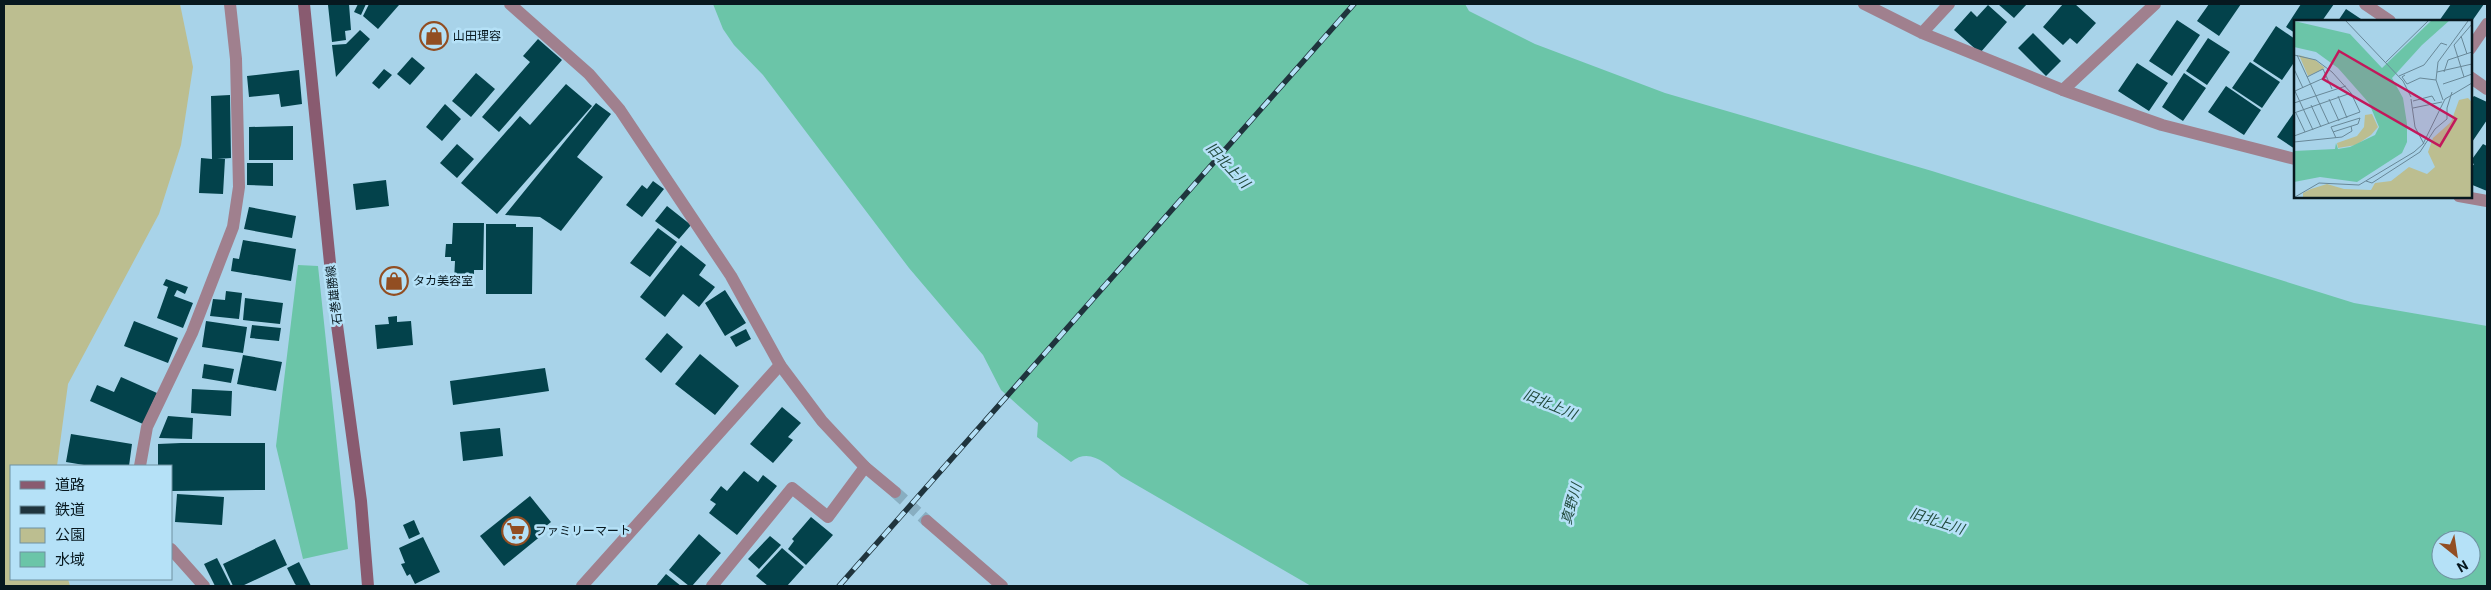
<svg xmlns="http://www.w3.org/2000/svg" width="2491" height="590" font-family="Roboto,'Noto Sans JP',sans-serif">
<style>
.green{fill:#bcbe90}
.water{fill:#6bc5a8;fill-rule:evenodd}
.building{fill:#03424b}
.lines{fill:none;stroke-linecap:round;stroke-linejoin:round}
.tertiary-tunnel{stroke:#88aec1;stroke-width:12;stroke-dasharray:12 6;stroke-linecap:butt}
.minor{stroke:#a0808e;stroke-width:12}
.tertiary{stroke:#a0808e;stroke-width:12}
.secondary{stroke:#895b70;stroke-width:12}
.rail-casing{stroke:#1f343d;stroke-width:5.5}
.rail{stroke:#b5e1f7;stroke-width:4;stroke-dasharray:11;stroke-linecap:butt}
.labels{text-anchor:middle;stroke-width:5;stroke-linejoin:round;paint-order:stroke}
.poi-label{font-size:12px;fill:#07181f;stroke:#b5e1f7;text-anchor:start}
.street-label{font-size:12px;fill:#07181f;stroke:#b5e1f7}
.water-label{font-size:14px;font-style:italic;fill:#224a3d;stroke:#b5e1f7}
.inset-road{fill:none;stroke:#688898;stroke-width:1}
.view{fill:#c2185b;fill-opacity:0.15;stroke:#c2185b;stroke-width:2.5}
.inset-edge{fill:none;stroke:#07181f;stroke-width:2.5}
</style>
<rect width="100%" height="100%" fill="#a8d3e9"/>
<path class="green" d="M4 4H180L193 67 181 145 159 214 68 384 57 466H11V579H68L70 586H4Z"/>
<path class="water" d="M713 4H1465L1469 11 1535 44 1665 93 1932 171 2354 303 2487 326V586H1311L1121 476C1106 464 1090 447 1071 462L1037 437 1038 423 1001 390 983 355 909 268 763 75 734 45 723 29ZM2441 540H2471V570H2441Z
M298 265 318 266 348 549 303 559 276 446Z"/>
<path class="building" d="M349 4 351 30 345 31 346 40 332 42 328 5Z
M358 4H366L361 15 354 12Z
M369 4H398L399 5 378 29 363 16Z
M1998 4H2027L2014 18Z
M2063 4H2075L2096 23 2077 44 2070 38 2063 45 2043 27Z
M2209 4H2241L2219 36 2197 21Z
M2301 4H2334L2322 21H2295V33L2286 27Z
M2451 4H2484L2470 24V21H2439Z
M1988 5 2007 22 1980 53 1954 30 1971 11 1977 17Z
M2346 9 2364 21H2338Z
M2177 20 2200 35 2172 76 2149 61Z
M2276 26 2295 39V61L2282 80 2253 61Z
M360 30 370 39 336 77 332 45 346 44Z
M2033 33 2061 61 2046 76 2018 48Z
M2208 38 2230 52 2207 85 2186 71Z
M538 39 562 60 499 132 482 117 530 62 523 56Z
M412 57 425 68 410 85 397 74Z
M2250 62 2280 82 2262 108 2232 88Z
M2137 63 2168 83 2149 111 2118 91Z
M384 69 392 75 379 89 372 83Z
M299 70 302 104 281 107 279 94 249 97 247 76Z
M476 73 495 89 471 117 452 101Z
M2184 73 2206 88 2183 121 2162 107Z
M566 84 592 106 497 214 461 183 520 116 530 125Z
M2226 86 2261 110 2244 135 2208 112Z
M230 95 231 158 217 159H225L223 194 199 193 201 158 212 159 211 96Z
M2474 96 2487 102V120L2470 145V97L2472 98Z
M596 103 611 114 577 157 603 177 561 231 540 217 505 215Z
M445 104 461 119 442 141 426 127Z
M2295 111V149L2277 137Z
M293 126V160H249V127Z
M457 144 474 159 457 178 440 163Z
M2483 144 2487 146V191L2470 184 2472 174 2470 170 2474 164 2470 162Z
M247 163H273V186L247 185Z
M386 180 389 206 356 210 353 184Z
M653 181 664 189 642 217 626 205 642 185 647 189Z
M667 206 691 225 679 239 655 221Z
M249 207 296 216 292 238 244 229Z
M453 223H484L483 270H474V281H454L455 261H451V257H445L446 244H452Z
M486 224H516V227H533L532 294H486Z
M658 228 677 242 650 277 630 263Z
M243 240 296 249 291 281 231 271 233 258 239 259Z
M681 245 706 265 699 275 715 287 699 307 683 294 665 317 640 297Z
M166 279 188 287 185 294 177 290 174 296 193 303 183 328 157 318 168 287 163 285Z
M725 290 746 323 725 336 705 303Z
M226 291 242 293 239 319 210 316 213 299 225 300Z
M245 298 283 303 280 324 243 320Z
M397 316V322L411 321 413 345 377 349 375 325 389 324 388 317Z
M134 321 178 338 168 363 124 346Z
M206 321 247 327 243 353 202 347Z
M252 325 281 328 279 341 250 338Z
M746 329 751 339 736 347 730 337Z
M667 333 683 347 661 373 645 359Z
M700 354 739 386 715 415 675 384Z
M243 355 282 362 276 391 237 384Z
M204 364 234 369 231 383 202 378Z
M545 368 549 391 453 405 450 381Z
M121 377 157 393 143 424 90 401 97 385 114 392Z
M192 389 232 391 231 416 191 413Z
M782 407 801 423 788 437 793 440 773 463 750 444Z
M168 416 193 418 192 439 159 438Z
M500 428 503 456 463 461 460 432Z
M71 434 132 444 129 466H90L66 462Z
M181 443H265V490L171 491V466H158V444Z
M744 471 758 482 763 475 777 486 737 535 709 513 716 504 710 500 721 486 727 491Z
M177 494 224 497 222 525 175 522Z
M530 496 551 522 540 531 542 535 504 566 480 536Z
M811 517 833 535 806 565 788 549 794 541 792 539Z
M414 520 420 534 409 539 403 525Z
M699 534 721 553 692 586H689L669 570Z
M770 536 781 545 759 569 748 559Z
M423 537 440 572 415 584 410 574 407 576 401 564 405 563 399 548Z
M275 539 287 565 242 586H233L223 564Z
M782 548 804 567 787 586H768L756 576Z
M217 558 231 586H215L204 564Z
M299 562 311 586H297L295 584 287 568Z
M666 574 681 586H656Z"/>
<g class="lines">
<path class="tertiary-tunnel" d="M895 492 927 521"/>
<path class="minor" d="M1864 4 1922 33 2063 90 2162 125 2295 159
M2365 4 2390 21
M1922 33 1949 4
M2470 49 2487 24
M2470 77 2487 89
M2459 196 2487 201
M140 466 147 427 192 333 233 227 239 187 236 59 230 4
M171 549 204 586
M582 586 780 365
M712 586 792 488 828 517 865 467"/>
<path class="tertiary" d="M510 4 589 74 620 110 731 276 780 365 822 421 865 467 895 492
M2063 90 2155 4
M927 521 1002 586"/>
<path class="secondary" d="M304 4 334 303 361 501 368 586"/>
<defs>
<path id="rail" d="M839 586 1354 4"/>
</defs>
<use href="#rail" class="rail-casing"/>
<use href="#rail" class="rail"/>
</g>
<defs>
<symbol id="shop-ring" viewBox="-11 -11 22 22"><circle r="9.5" fill="#b5e1f7" stroke="#924e22" stroke-width="1.5"/><path d="M-5-2.5h2.3a2.7 3.5 0 0 1 5.4 0H5L5.5 6h-11ZM-1.5-2.5h3a1.5 2.3 0 0 0-3 0Z" fill="#924e22"/></symbol>
<symbol id="supermarket-ring" viewBox="-11 -11 22 22"><circle r="9.5" fill="#b5e1f7" stroke="#924e22" stroke-width="1.5"/><path d="M-6-5.5h2.5l.6 2H6L4.5 2H-2.5L-4.4-4H-6ZM-1.5 3.2a1.3 1.3 0 1 0 .1 0ZM3 3.2a1.3 1.3 0 1 0 .1 0Z" fill="#924e22"/></symbol>
</defs>
<g fill-rule="evenodd">
<use href="#shop-ring" x="418" y="20" width="32" height="32"/>
<use href="#shop-ring" x="378" y="265" width="32" height="32"/>
<use href="#supermarket-ring" x="500" y="515" width="32" height="32"/>
</g>
<g class="labels">
<g class="poi-label">
<text x="453" y="40">山田理容</text>
<text x="413" y="285">タカ美容室</text>
<text x="535" y="535">ファミリーマート</text>
</g>
<g class="street-label">
<text transform="translate(334 295) rotate(-97)" y="4">石巻雄勝線</text>
</g>
<g class="water-label">
<text transform="translate(1228 165) rotate(47)" y="5">旧北上川</text>
<text transform="translate(1550 404) rotate(23)" y="5">旧北上川</text>
<text transform="translate(1571 504) rotate(-75)" y="5">真野川</text>
<text transform="translate(1937 521) rotate(18)" y="5">旧北上川</text>
</g>
</g>
<g transform="translate(2294 20)">
<rect width="178" height="178" fill="#a8d3e9"/>
<path d="M5 35 21 40 31 48 14 56ZM174 78 177 81V177H9V173L17 169 33 164 50 169 77 170 81 163 97 161 115 147 133 154 141 147 134 132 139 118 157 102 165 80ZM78 94 84 107 77 115 62 125 44 128 43 123 63 116 70 107 71 95Z" fill="#bcbe90"/>
<path d="M138 0H156L128 25 98 58 109 78 113 104V122L108 133 63 162 26 157 0 162V131L41 129 42 123 44 129 56 127 81 115 85 107 75 83 44 48 22 32 0 27V1L56 14 88 48Z" fill="#6bc5a8"/>
<path class="inset-road" d="M51 0 109 61 117 77M178 4 160 25 170 57 178 54M167 16 173 34M0 35 22 40 38 52 57 73 66 92 0 116M3 35 35 104M91 43 135 0M0 49 9 68M29 49 38 69M143 52 178 44M150 52 154 40 178 32M111 55 108 57 113 64 126 58 142 60M105 56 130 45 147 23 153 25M13 57 29 49M149 64 170 57M0 69 19 110M1 71 32 57M44 76 53 98M35 79 45 101M117 79 121 107 130 124M149 80 142 60 144 42 174 1M119 81 138 76 141 81M0 83 52 66M17 85 27 107M119 88 148 82M0 93 57 73M2 93 11 112M39 112 64 104 66 98M42 118 37 107 66 98M0 122 48 117 58 111 57 106M72 161 78 163 126 132 141 109 153 99V88L158 72M1 177 25 163 65 165 120 132 129 124 151 79 178 63"/>
<path class="view" d="M45 31 162 99 146 126 29 59Z"/>
<rect width="178" height="178" class="inset-edge"/>
</g>
<rect width="2491" height="590" fill="none" stroke="#07181f" stroke-width="10"/>
<rect x="10" y="465" width="162" height="115" fill="#b5e1f7" stroke="#6f91a1"/>
<rect x="20" y="481" width="25" height="8" fill="#895b70" stroke="#6f91a1"/>
<text x="55" y="490" font-size="15" fill="#07181f">道路</text>
<rect x="20" y="506" width="25" height="8" fill="#1f343d" stroke="#6f91a1"/>
<text x="55" y="515" font-size="15" fill="#07181f">鉄道</text>
<rect x="20" y="528" width="25" height="15" fill="#bcbe90" stroke="#6f91a1"/>
<text x="55" y="540" font-size="15" fill="#07181f">公園</text>
<rect x="20" y="552" width="25" height="15" fill="#6bc5a8" stroke="#6f91a1"/>
<text x="55" y="565" font-size="15" fill="#07181f">水域</text>
<g transform="translate(2456 555) rotate(150)"><circle r="24" fill="#b5e1f7" stroke="#6f91a1"/>
<path d="M0-4L9 19L0 12L-9 19Z" fill="#924e22"/>
<text y="-8" font-size="14" font-weight="bold" text-anchor="middle" fill="#07181f">N</text>
</g>
</svg>
